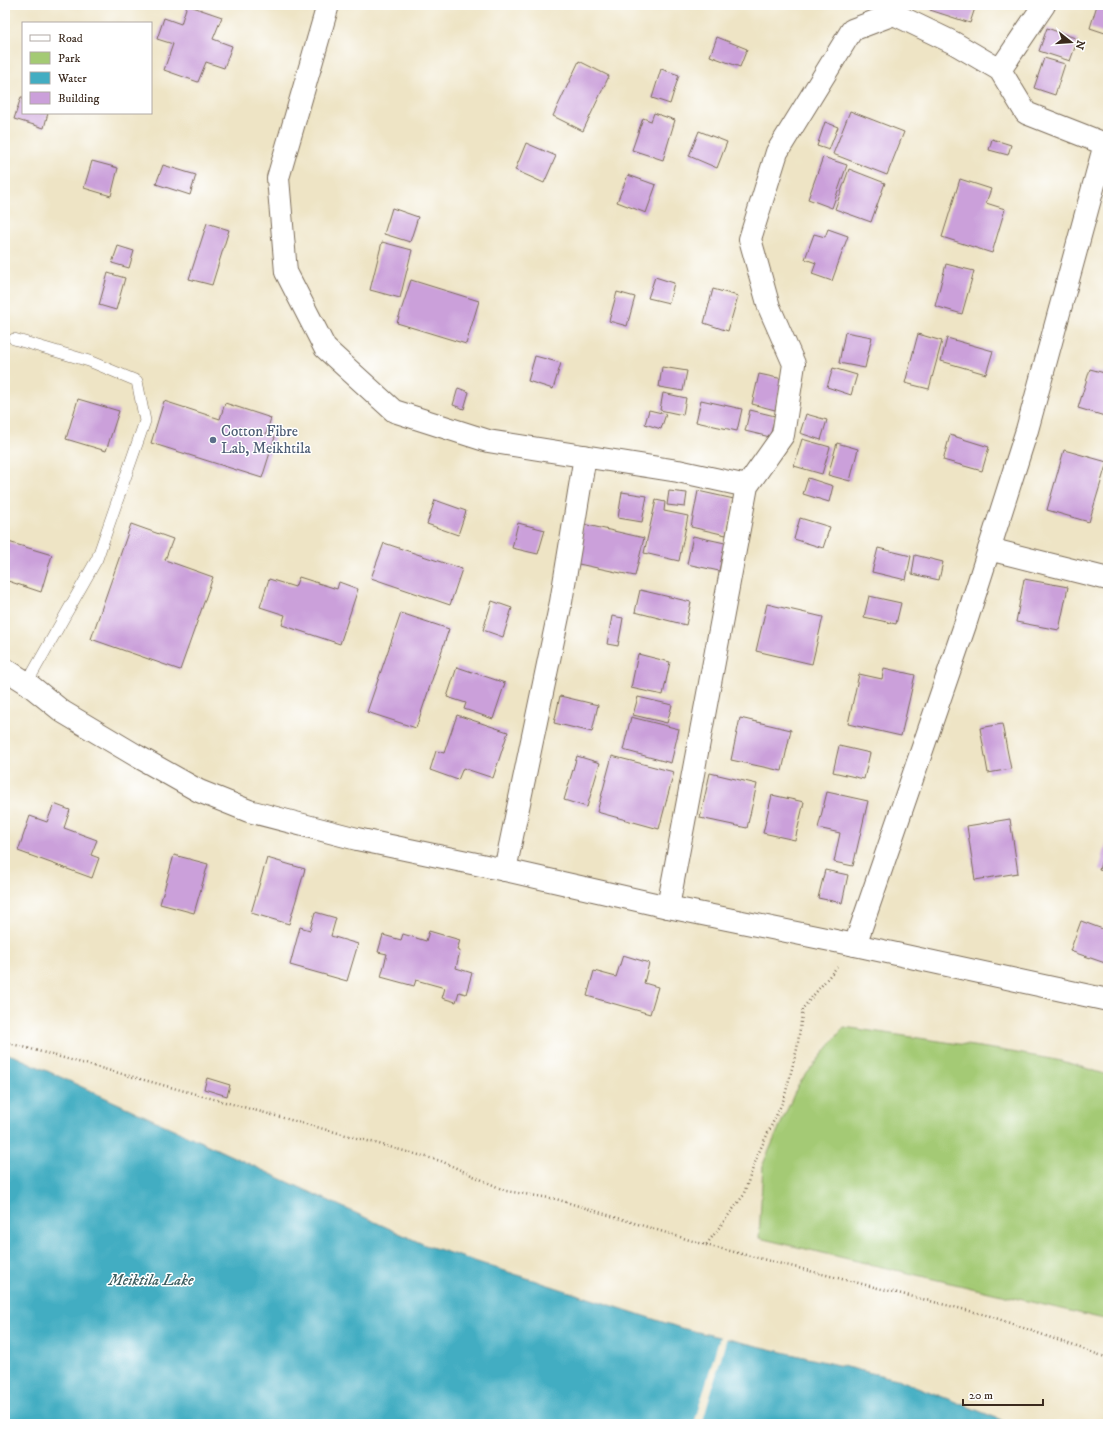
<svg xmlns="http://www.w3.org/2000/svg" width="1113" height="1429" font-family="'IM FELL DW Pica',serif">
<style>
.green{fill:#a4ca74;stroke:#707a49}
.water{fill:#43adc2;stroke:#3f6c70}
.pier{fill:#eee4c5}
.building{fill:#cba0da}
.lines{fill:none;stroke-linecap:round;stroke-linejoin:round}
.service-casing{stroke:#7a6b58;stroke-width:12}
.minor-casing{stroke:#7a6b58;stroke-width:24}
.tertiary-casing{stroke:#7a6b58;stroke-width:24}
.path{stroke:#7a6b58;stroke-width:2.5;stroke-dasharray:1 3;stroke-linecap:butt}
.service{stroke:#fff;stroke-width:11}
.minor{stroke:#fff;stroke-width:22}
.tertiary{stroke:#fff;stroke-width:22}
.service-dot{fill:#5c6f8a;stroke:#fff;stroke-width:1.5}
.labels{text-anchor:middle;stroke-width:3;stroke-linejoin:round;paint-order:stroke}
.service-label{font-size:15px;fill:#4e5e75;stroke:#fff;text-anchor:start}
.water-label{font-size:16px;font-style:italic;fill:#3e5e60;stroke:#fff}
</style>
<rect width="100%" height="100%" fill="#fff"/>
<filter id="ink" filterUnits="userSpaceOnUse"><feTurbulence type="fractalNoise" baseFrequency=".025" numOctaves="2"/><feDisplacementMap in="SourceGraphic" scale="8" xChannelSelector="R" yChannelSelector="G"/><feConvolveMatrix kernelMatrix="1 2 1 2 8 2 1 2 1" color-interpolation-filters="sRGB"/></filter>
<filter id="wash" filterUnits="userSpaceOnUse"><feTurbulence type="fractalNoise" baseFrequency=".012" numOctaves="4" result="noise"/><feDisplacementMap in="SourceGraphic" scale="16" xChannelSelector="R" yChannelSelector="G"/><feGaussianBlur stdDeviation="0.9" result="paint"/><feColorMatrix in="noise" values="0 0 0 0 0 0 0 0 0 0 0 0 0 0 0 0 0 1.4 0 .05"/><feComposite in="paint" operator="in"/></filter>
<g filter="url(#wash)">
<rect width="100%" height="100%" fill="#eee4c5"/>
<path class="green" d="M844 1027 1000 1050 1062 1061 1108 1075V1320L759 1238 763 1164 798 1085Z"/>
<path class="water" d="M5 1053 17 1057 425 1245 681 1328 897 1379 1012 1424H5Z"/>
<path class="pier" d="M720 1336 727 1337 702 1424H694Z"/>
<g id="blocks">
<path class="building" d="M187 5 222 17 213 39 232 46 224 68 206 62 198 82 164 70 173 44 157 39 164 18 181 24Z
M932 5H976L970 23 930 10Z
M1097 5H1108V34L1090 28Z
M1047 28 1078 39 1070 61 1039 51Z
M717 37 747 49 740 67 710 56Z
M1044 58 1065 64 1055 95 1034 88Z
M579 61 609 76 583 131 553 116Z
M661 69 679 75 670 104 652 98Z
M21 97H23V113H48L44 128 14 119Z
M850 111 904 132 887 175 833 154Z
M654 113 675 120 663 160 632 150 643 118 651 121Z
M825 122 838 127 829 150 817 146Z
M699 131 727 142 717 168 689 156Z
M992 139 1011 145 1008 155 989 150Z
M526 143 556 156 544 183 515 170Z
M823 157 847 165 832 208 808 199Z
M92 161 118 168 111 196 84 188Z
M163 165 196 175 190 195 156 184Z
M849 169 885 183 871 222 835 209Z
M628 175 656 185 646 213 617 202Z
M960 179 991 189 986 203 1005 209 992 253 942 237Z
M392 208 418 217 410 242 384 234Z
M207 223 229 230 212 285 189 279Z
M828 229 848 236 832 281 812 274 816 263 805 259 814 234 825 237Z
M382 242 412 250 400 298 370 290Z
M118 246 134 251 129 268 112 263Z
M946 264 974 271 962 314 935 306Z
M108 273 125 278 116 310 99 305Z
M655 277 674 283 669 303 648 298Z
M411 280 479 301 466 344 397 323Z
M713 289 738 296 728 331 704 323Z
M617 292 635 297 627 326 609 321Z
M845 332 872 337 865 368 839 363Z
M918 334 942 341 929 389 905 383Z
M947 338 993 351 986 374 941 361Z
M535 356 561 363 553 389 528 381Z
M662 367 687 371 683 391 659 387Z
M833 368 857 375 851 395 827 387Z
M1090 369 1108 374V417L1078 408Z
M759 374 783 379 775 410 752 404Z
M458 388 469 392 464 409 453 405Z
M663 393 686 398 683 415 660 410Z
M78 399 119 411 106 451 66 439Z
M701 400 742 409 737 431 696 422Z
M164 401 220 419 225 403 271 418 266 434 275 437 262 478 151 443Z
M649 410 666 414 661 429 645 424Z
M750 410 775 416 770 437 745 431Z
M806 414 827 420 821 440 800 433Z
M950 435 989 447 982 471 943 460Z
M802 439 830 447 822 474 794 466Z
M837 443 858 449 850 481 828 475Z
M1064 450 1107 462 1089 522 1047 510Z
M808 478 833 486 829 502 803 494Z
M669 491 687 493 685 507 667 505Z
M698 491 734 499 726 535 691 527Z
M622 492 647 496 642 522 618 518Z
M435 500 466 511 458 535 427 524Z
M656 500 665 502 664 511 688 516 679 561 644 553Z
M800 518 830 527 823 548 794 539Z
M518 523 545 530 538 554 512 548Z
M131 524 173 539 165 560 213 577 180 670 91 639Z
M583 524 644 538 635 576 574 563Z
M693 536 725 543 719 571 687 564Z
M5 541 52 555 41 592 5 580Z
M384 543 462 569 450 605 371 578Z
M878 548 911 556 906 580 872 572Z
M915 555 943 562 939 580 912 574Z
M299 577 337 589 339 582 358 589 340 644 282 625 285 615 260 607 269 579 295 587Z
M1024 579 1068 587 1059 630 1016 622Z
M640 590 691 602 686 625 635 612Z
M869 596 901 603 896 624 864 617Z
M492 601 512 608 503 637 483 630Z
M767 604 823 617 812 664 756 651Z
M401 613 449 629 416 728 367 712Z
M612 616 623 618 618 646 607 644Z
M638 654 670 662 663 695 631 688Z
M457 667 505 683 493 719 464 709 466 703 447 697Z
M884 668 915 675 901 736 848 724 859 674 882 679Z
M560 696 598 705 592 732 554 723Z
M638 697 672 705 667 723 633 715Z
M457 715 508 732 493 778 463 768 458 780 430 770 436 751 444 753Z
M631 717 679 729 671 763 623 750Z
M740 718 791 730 782 771 731 760Z
M1002 724 1011 769 988 773 980 728Z
M839 746 870 753 864 779 833 772Z
M577 756 600 763 587 807 564 800Z
M612 756 674 772 659 829 597 812Z
M710 773 757 784 747 828 700 818Z
M827 792 868 801 853 866 834 862 840 833 818 828Z
M772 795 804 802 795 840 763 833Z
M54 804 70 810 64 828 97 840 91 855 99 858 92 878 18 851 30 816 47 822Z
M1010 819 1018 873 975 880 967 826Z
M1108 838V872L1099 870Z
M174 855 208 864 194 913 160 904Z
M267 858 305 869 289 924 251 913Z
M825 870 848 875 842 903 818 898Z
M315 912 336 918 331 936 358 944 347 981 290 965 300 927 310 930Z
M1081 921 1108 931V964L1070 951Z
M429 931 460 940 457 950 460 951 456 968 472 973 466 994 459 992 456 1002 442 998 445 988 416 980 414 986 381 977 387 954 378 952 383 935 401 940 403 934 426 941Z
M623 955 649 963 644 983 658 987 650 1014 587 996 594 971 616 977Z
M207 1078 230 1085 227 1096 204 1089Z"/>
</g>
</g>
<g filter="url(#ink)">
<use href="#blocks" fill-opacity="0" stroke="#7a6b58" stroke-width="1"/>
<g class="lines">
<defs>
<path id="service" d="M14 339 89 361 137 381 145 421 97 559 27 683"/>
<path id="minor" d="M328 5 278 178 286 272 325 348 394 411 488 441 678 471 747 486
M989 549 1108 579
M505 870 561 602 585 456
M668 907 747 486 783 435 794 364 769 307 750 239 777 152 852 30 894 14 954 43 1000 70 1044 5
M855 945 965 625 1027 430 1105 144 1026 113 1000 70"/>
<path id="tertiary" d="M5 669 27 683 63 712 137 756 199 791 249 811 357 839 505 870 668 907 855 945 1108 1000"/>
</defs>
<use href="#service" class="service-casing"/>
<use href="#minor" class="minor-casing"/>
<use href="#tertiary" class="tertiary-casing"/>
<path class="path" d="M5 1042 441 1161 506 1191 556 1199 706 1245 743 1196 758 1154 784 1099 797 1049 803 1008 837 967
M706 1245 990 1316 1108 1358"/>
<use href="#service" class="service"/>
<use href="#minor" class="minor"/>
<use href="#tertiary" class="tertiary"/>
</g>
</g>
<circle class="service-dot" cx="213" cy="440" r="4"/>
<g class="labels">
<g class="service-label">
<text x="221" y="436">Cotton Fibre<tspan x="221" dy="17">Lab, Meikhtila</tspan></text>
</g>
<g class="water-label">
<text x="151" y="1285">Meiktila Lake</text>
</g>
</g>
<rect width="1113" height="1429" fill="none" stroke="#fff" stroke-width="20"/>
<rect x="22" y="22" width="130" height="92" fill="#ffffff" stroke="#b1aaa5"/>
<rect x="30" y="35" width="20" height="6" fill="#ffffff" stroke="#b1aaa5"/>
<text x="58" y="42" font-size="12" fill="#3b2a1e">Road</text>
<rect x="30" y="52" width="20" height="12" fill="#a4ca74" stroke="#b1aaa5"/>
<text x="58" y="62" font-size="12" fill="#3b2a1e">Park</text>
<rect x="30" y="72" width="20" height="12" fill="#43adc2" stroke="#b1aaa5"/>
<text x="58" y="82" font-size="12" fill="#3b2a1e">Water</text>
<rect x="30" y="92" width="20" height="12" fill="#cba0da" stroke="#b1aaa5"/>
<text x="58" y="102" font-size="12" fill="#3b2a1e">Building</text>
<g transform="translate(1071 42) rotate(107)" stroke="#ffffff" stroke-width="3" paint-order="stroke">
<path d="M0-3L7 15L0 10L-7 15Z" fill="#3b2a1e"/>
<text y="-6" font-size="11" font-weight="bold" text-anchor="middle" fill="#3b2a1e">N</text>
</g>
<path d="M963 1399v6h80v-6" fill="none" stroke="#3b2a1e" stroke-width="2"/>
<text x="969" y="1399" font-size="12" fill="#3b2a1e" stroke="#ffffff" stroke-width="3" paint-order="stroke">20 m</text>
</svg>
